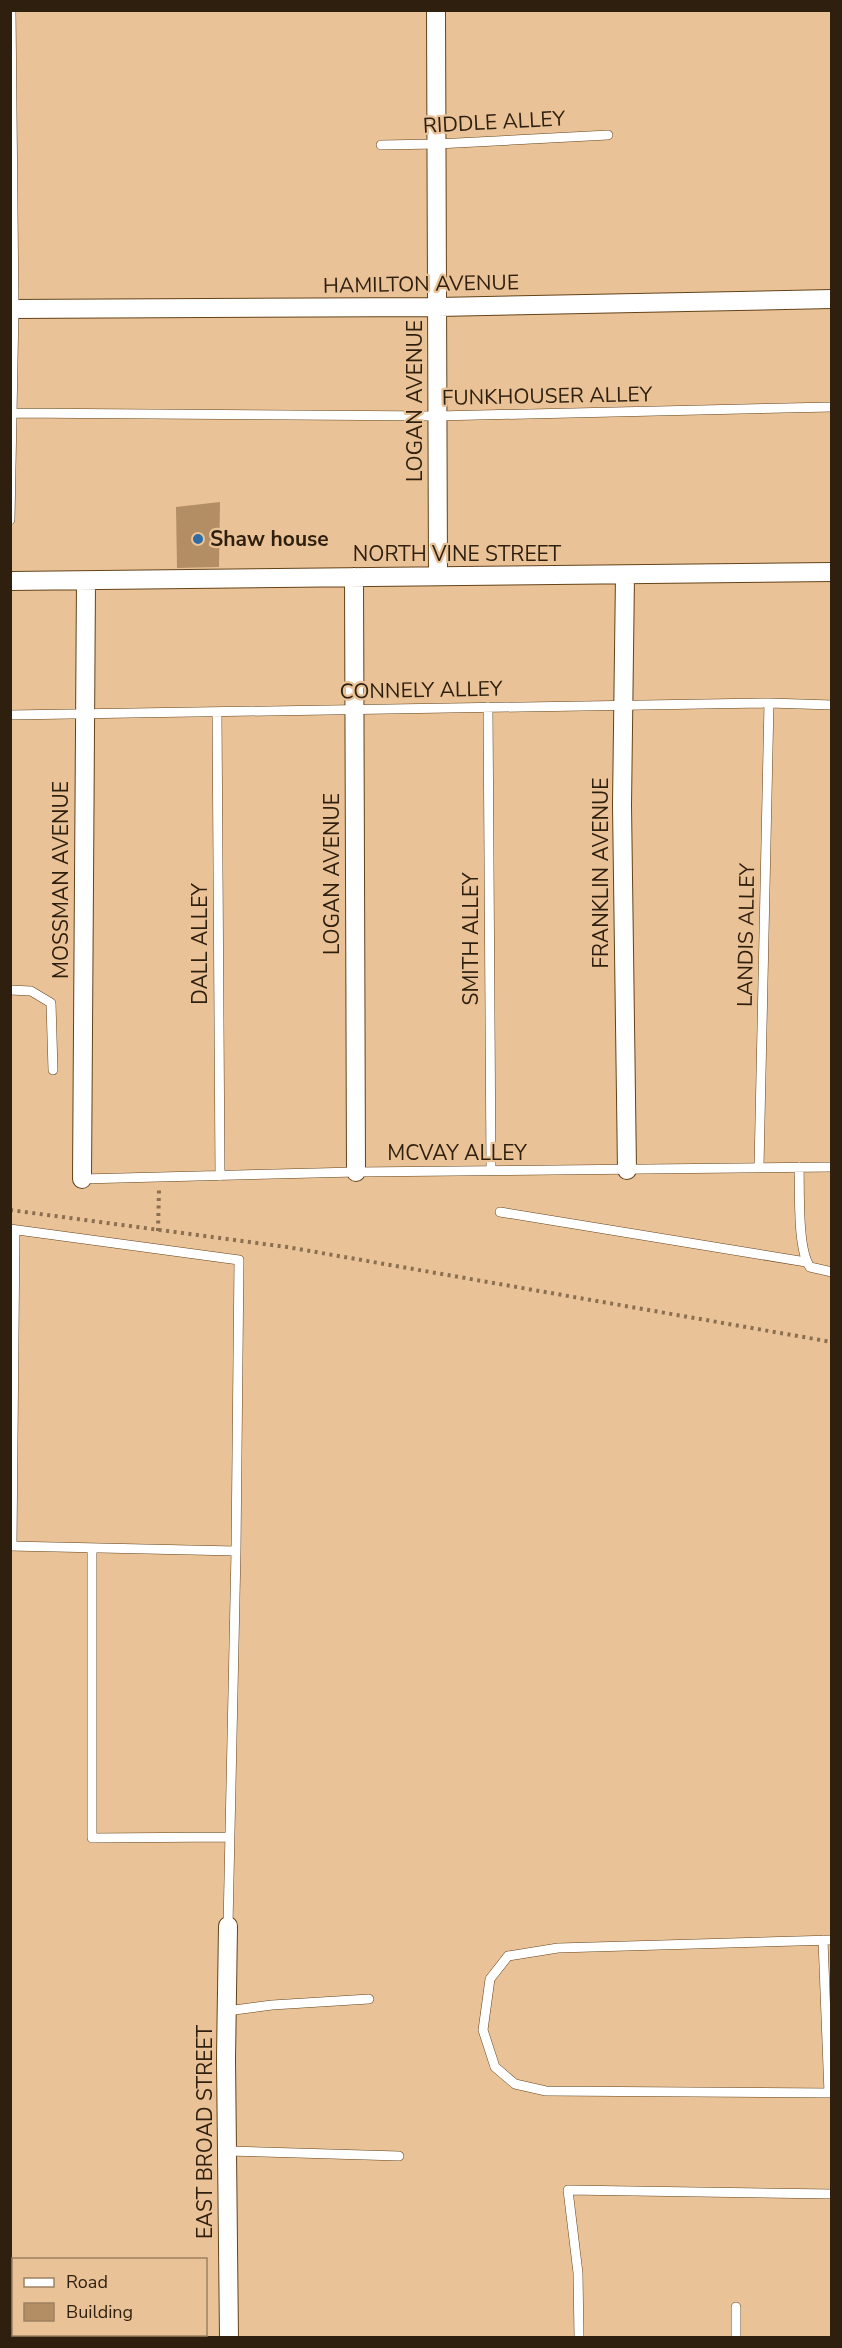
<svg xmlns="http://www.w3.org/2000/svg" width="842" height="2348" font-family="'Nunito Sans',sans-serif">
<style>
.building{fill:#b38d64}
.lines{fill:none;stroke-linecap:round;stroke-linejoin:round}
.lane-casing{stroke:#65431a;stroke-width:10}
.street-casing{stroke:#65431a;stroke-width:20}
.path{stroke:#8b6f51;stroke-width:4;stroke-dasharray:3 4.5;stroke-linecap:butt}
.lane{stroke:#fff;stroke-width:9}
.street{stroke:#fff;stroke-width:18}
.poi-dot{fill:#2e6ca3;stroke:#eac297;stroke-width:2}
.labels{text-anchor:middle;stroke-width:4.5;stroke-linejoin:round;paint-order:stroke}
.street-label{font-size:21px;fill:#2e1f0e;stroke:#eac297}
.poi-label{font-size:21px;font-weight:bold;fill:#2e1f0e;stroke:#eac297;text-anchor:start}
</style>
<rect width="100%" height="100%" fill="#eac297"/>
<path class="building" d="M220 502 219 567 177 568 176 507Z"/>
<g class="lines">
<defs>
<path id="lane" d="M381 145 437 144 608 135
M12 413 437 416 832 407
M10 520 14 309 11 10
M488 707 491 1170
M217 712 220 1176
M10 715 769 703 832 705
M10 990 31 991 51 1003 53 1070
M759 1167 769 703
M799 1167C800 1191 797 1249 810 1267L832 1272
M82 1179 356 1172 832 1167
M500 1212 806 1262
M10 1229 239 1260 236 1551 228 1926
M10 1546 236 1551
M12 1546 15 1230
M92 1548V1838L229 1837
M823 1940 829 2093
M832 1940 558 1948 508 1956 490 1979 483 2030 495 2067 515 2084 546 2091 832 2093
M227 2011 272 2005 369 1999
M227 2151 399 2156
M579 2338 578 2273 568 2190 832 2194
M736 2338V2307"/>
<path id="street" d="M436 10 438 576
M10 309 438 307 832 299
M625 575 622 805 627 1170
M354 577 356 1172
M10 581 832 572
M82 1179 86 581
M228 1926 226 2059 229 2338"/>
</defs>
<use href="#lane" class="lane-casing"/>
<use href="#street" class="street-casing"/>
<path class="path" d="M10 1210 287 1247 832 1342
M158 1231 159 1190"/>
<use href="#lane" class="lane"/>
<use href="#street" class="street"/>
</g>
<circle class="poi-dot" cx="198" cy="539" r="6"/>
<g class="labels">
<g class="street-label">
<text transform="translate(494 122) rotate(-3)" y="7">RIDDLE ALLEY</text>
<text transform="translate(421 284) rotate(-1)" y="7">HAMILTON AVENUE</text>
<text transform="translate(547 396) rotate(-1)" y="7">FUNKHOUSER ALLEY</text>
<text transform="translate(415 401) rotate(-90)" y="7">LOGAN AVENUE</text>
<text x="457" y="561">NORTH VINE STREET</text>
<text transform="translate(421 690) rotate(-1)" y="7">CONNELY ALLEY</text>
<text transform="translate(601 873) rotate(-90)" y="7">FRANKLIN AVENUE</text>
<text transform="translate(332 874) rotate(-90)" y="7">LOGAN AVENUE</text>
<text transform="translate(61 880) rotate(-90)" y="7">MOSSMAN AVENUE</text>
<text transform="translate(746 935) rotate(-89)" y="7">LANDIS ALLEY</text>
<text transform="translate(471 939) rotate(-90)" y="7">SMITH ALLEY</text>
<text transform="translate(200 944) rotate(-90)" y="7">DALL ALLEY</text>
<text x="457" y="1160">MCVAY ALLEY</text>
<text transform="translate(205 2132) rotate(-90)" y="7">EAST BROAD STREET</text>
</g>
<g class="poi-label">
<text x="210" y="546">Shaw house</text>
</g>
</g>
<rect width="842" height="2348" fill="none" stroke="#2e1f0e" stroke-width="24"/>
<rect x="12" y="2258" width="195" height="78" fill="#eac297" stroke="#9f8160" stroke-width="1.5"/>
<rect x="24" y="2278" width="30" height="9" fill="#ffffff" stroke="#9f8160" stroke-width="1.5"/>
<text x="66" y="2288" font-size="18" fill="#2e1f0e">Road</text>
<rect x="24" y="2303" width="30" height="18" fill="#b38d64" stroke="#9f8160" stroke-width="1.5"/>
<text x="66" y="2318" font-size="18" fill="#2e1f0e">Building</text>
</svg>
